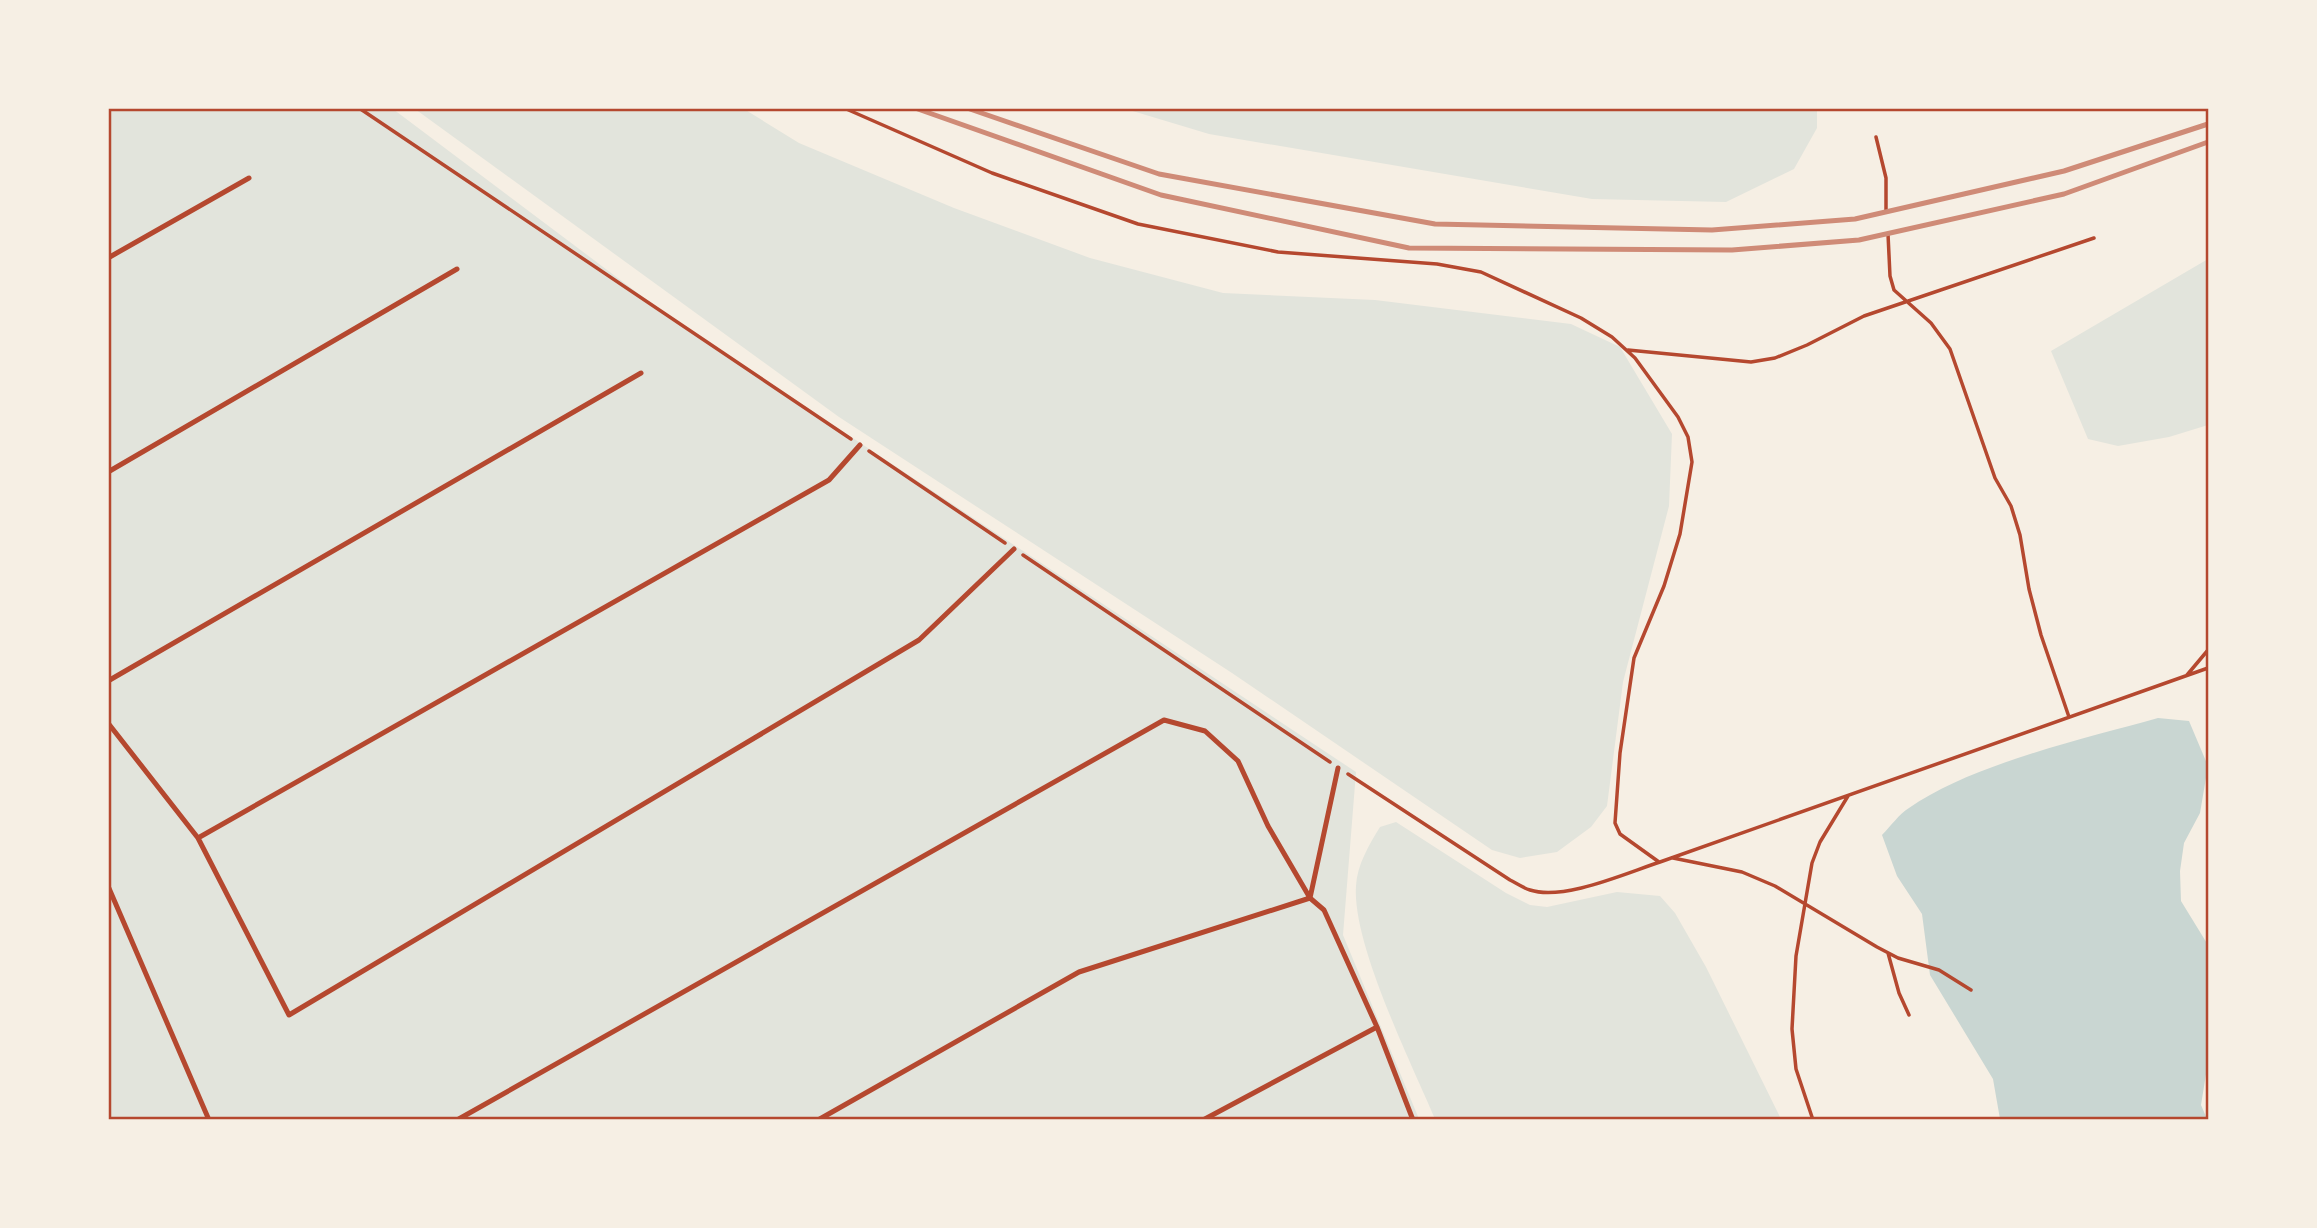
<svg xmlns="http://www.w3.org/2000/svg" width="2317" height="1228" font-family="Barlow,sans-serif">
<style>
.green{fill:#e2e4dc}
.water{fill:#c9d6d2}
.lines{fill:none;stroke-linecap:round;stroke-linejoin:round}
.path{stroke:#b5482f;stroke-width:3.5}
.service{stroke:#b5482f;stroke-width:5}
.rail{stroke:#cf8b77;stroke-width:5}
.neatline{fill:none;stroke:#b5482f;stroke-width:2.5}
</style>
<rect width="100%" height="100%" fill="#f6efe4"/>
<path class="green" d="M108 109H393L663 312 1356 772 1343 935 1419 1119H109Z
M415 109H744L799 143 954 208 1090 258 1223 293 1375 300 1571 324 1620 347 1672 434 1669 506 1623 682 1607 806 1591 827 1557 852 1520 858 1492 850 1232 673 839 417Z
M1126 109 1817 108V128L1794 169 1726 202 1592 199 1209 134Z
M2208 259V425L2169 437 2118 446 2088 439 2051 351Z
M1396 822 1506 893 1530 905 1547 907 1617 892 1660 896 1675 913 1706 967 1781 1119H1435C1411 1062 1352 944 1356 886 1357 865 1369 845 1380 827Z"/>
<path class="water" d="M2158 718 2189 721 2208 766 2200 813 2184 843 2180 871 2181 901 2208 945V1062L2201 1105 2207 1119H2000L1993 1079 1930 975 1922 914 1897 876 1882 835C1891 826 1899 814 1909 808 1972 764 2083 739 2158 718Z"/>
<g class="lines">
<path class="path" d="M359 108 851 439
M844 108 992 173 1138 224 1278 252 1437 264 1481 272 1581 318 1612 337 1635 358 1678 417 1688 437 1692 462 1680 534 1664 586 1634 658 1620 753 1615 823 1620 834 1659 862
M1876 137 1886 178V212
M1888 234 1890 276 1894 290 1931 323 1950 349 1995 478 2011 506 2020 535 2029 589 2041 635 2069 717
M1628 350 1751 362 1775 358 1807 345 1864 316 2094 238
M869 451 1005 543
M1023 555 1330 762
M2187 675 2208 650
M1348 774 1510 880C1516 883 1523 888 1530 890 1564 901 1626 873 1660 862L2208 668
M1673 858 1742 872 1775 886 1877 947 1898 958 1939 970 1971 990
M1888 953 1899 993 1909 1015
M1813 1120 1796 1069 1792 1029 1796 956 1812 863 1820 842 1848 796"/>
<path class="service" d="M108 258 249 178
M108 472 457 269
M108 681 641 373
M108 723 198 838 289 1015 919 640 1014 549
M1338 768 1310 898 1324 910 1377 1027 1413 1120
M198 838 829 480 860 445
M108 886 209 1120
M457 1120 1164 720 1205 731 1238 761 1268 826 1310 898 1079 972 818 1120
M1203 1120 1377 1027"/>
<path class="rail" d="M915 108 1161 195 1409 248 1732 250 1859 240 2064 194 2208 142
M967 108 1159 174 1435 224 1712 230 1855 219 2064 171 2208 124"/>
</g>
<rect width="2317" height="1228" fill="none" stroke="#f6efe4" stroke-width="220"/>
<rect x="110" y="110" width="2097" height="1008" class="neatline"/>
</svg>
